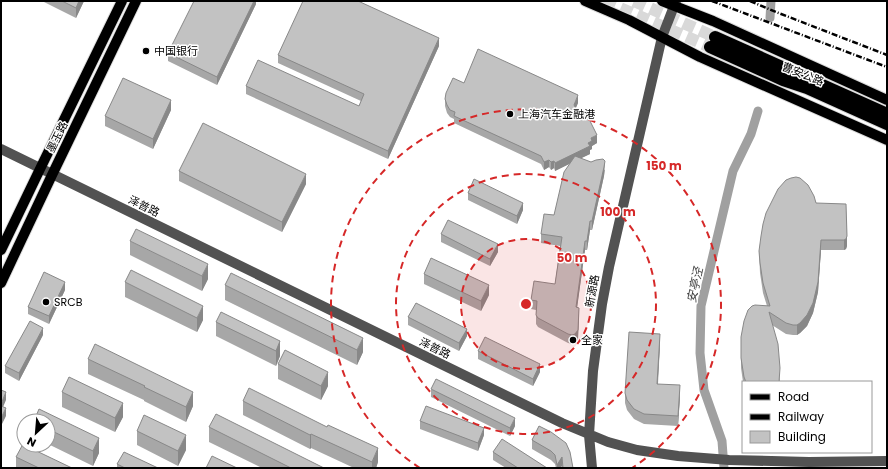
<svg xmlns="http://www.w3.org/2000/svg" width="888" height="469" font-family="Poppins,'Noto Sans SC',sans-serif">
<style>
.lines{fill:none;stroke-linecap:round;stroke-linejoin:round}
.canal{stroke:#a0a0a0;stroke-width:9}
.highway-tunnel{stroke:#d9d9d9;stroke-width:12;stroke-dasharray:12 6;stroke-linecap:butt}
.major-casing{stroke:#dbdbdb;stroke-width:12}
.highway-casing{stroke:#dbdbdb;stroke-width:14}
.minor{stroke:#525252;stroke-width:10}
.major{stroke:#000;stroke-width:10}
.highway{stroke:#000;stroke-width:12}
.rail{stroke:#000;stroke-width:2.5;stroke-dasharray:6 2 1 2;stroke-linecap:butt}
.wall{fill:#a7a7a7}
.shaded-wall{fill:#888}
.building{fill:#c2c2c2;stroke:#888}
.ring{fill:none;stroke:#d62828;stroke-width:2;stroke-dasharray:7 5}
.poi-dot{fill:#000;stroke:#fff;stroke-width:1.5}
.labels{text-anchor:middle;stroke-width:3;stroke-linejoin:round;paint-order:stroke}
.poi-label{font-size:11px;fill:#000;stroke:#fff;text-anchor:start}
.street-label{font-size:11px;fill:#000;stroke:#fff}
.water-label{font-size:12px;font-style:italic;fill:#414141;stroke:#fff}
.centre{fill:#d62828;stroke:#fff;stroke-width:2}
.ring-label{font-size:12px;text-anchor:middle;font-weight:bold;fill:#d62828;stroke:#fff;stroke-width:3;stroke-linejoin:round;paint-order:stroke}
</style>
<rect width="100%" height="100%" fill="#fff"/>
<g class="lines">
<path class="canal" d="M770 18 771 1
M724 468 722 441 704 390 700 353 701 306 733 171 751 134 758 111"/>
<path class="highway-tunnel" d="M604 1 710 47
M634 1 715 37"/>
<defs>
<path id="major" d="M585 1 629 20 700 57 887 140
M662 1 713 21 887 100
M1 250 40 169 122 1
M1 283 52 175 136 1"/>
<path id="highway" d="M715 37 887 114
M710 47 783 80 807 88 887 124"/>
</defs>
<use href="#major" class="major-casing"/>
<use href="#highway" class="highway-casing"/>
<path class="minor" d="M1 149 562 423 608 442 637 450 678 456 729 460 809 462 887 461
M592 468 589 435 593 371 602 304 609 267 662 37 676 1"/>
<use href="#major" class="major"/>
<use href="#highway" class="highway"/>
<path class="rail" d="M712 1 887 67
M750 1 776 12 887 55"/>
</g>
<path class="wall" d="M42 1H84L76 18Z
M256 1V4L217 85 168 61V53Z
M439 46 388 159 246 94V86L359 106 361 101 278 63V55Z
M464 83 578 103 575 108 579 114 597 143 592 146V149L590 150V154L581 158 605 170 604 176 592 230H590L587 250H585L577 307 579 317 578 339 575 343 572 344 568 343 538 327 536 324V310L531 309V300L555 284 560 246 541 243V234L554 215 570 163 555 171 554 168 551 170 549 167 544 170 541 164 454 123V119L450 117 447 113 445 106V99Z
M171 110 153 149 105 126V116Z
M179 171 306 184 282 232 179 181Z
M468 193 523 210 517 224 468 200Z
M846 204 847 246 846 249 844 250H821L818 292 813 313 807 326 800 333 797 335H793L786 334 772 325 780 382H743L741 368V358L767 306 763 293 760 273 759 251Z
M441 234 498 252 490 266 441 242Z
M130 241 208 279 202 291 130 255Z
M424 274 489 295 481 311 424 284Z
M125 282 203 320 197 332 125 297Z
M225 285 363 352 357 365 225 300Z
M65 290 49 324 28 314V307Z
M408 317 467 336 459 351 408 325Z
M216 322 280 341V356L276 366 216 336Z
M43 335 19 381 5 373V366Z
M660 344 658 384 680 396 678 426 644 424 634 419 627 410 625 403V393Z
M478 351 540 372 533 386 478 359Z
M88 359 193 406 186 422 144 401V400L88 374Z
M278 364 328 386 321 400 278 379Z
M431 389 515 426 510 436 431 397Z
M62 392 123 417 115 432 62 407Z
M243 401 378 462 376 468H354L311 448 310 449 243 415Z
M48 421 99 453 93 466 48 444Z
M420 421 484 435 478 451 420 429Z
M539 426 573 468H562V466L560 468H556L555 464 551 460 532 449V440Z
M209 427 324 468H262L209 442Z
M137 431 186 450 178 466 137 445Z
M493 452 547 468H506L493 460Z
M16 457 72 468H16Z
M117 464 158 468H117Z"/>
<path class="shaded-wall" d="M79 1H84L76 18V8Z
M254 1H256V4L217 85V77Z
M439 38V46L388 159V151Z
M578 95V103L574 113V105Z
M171 100V110L153 149V139Z
M597 135V143L592 146V149L590 150V154L555 171V163L588 143 591 138Z
M549 160V167L544 170V162Z
M554 161V168L551 170V162Z
M605 161 604 176 592 230V221Z
M306 174V184L282 232V222Z
M523 203V210L517 224V216Z
M590 221V230L587 250V241Z
M847 236V246L846 249 844 250V240Z
M821 240V250L818 292 813 313 807 326 800 333 797 335V325Z
M585 241V250L576 316V307Z
M498 244V252L490 266V259Z
M208 264V279L202 291V276Z
M65 282V290L49 324V316Z
M489 285V295L481 311V301Z
M203 306V320L197 332V318Z
M579 308 578 339 575 343 572 344V335Z
M43 328V335L19 381V373Z
M467 329V336L459 351V343Z
M660 334V344L657 394V384Z
M363 338V352L357 365V350Z
M280 341V356L276 366V351Z
M540 364V372L533 386V379Z
M328 372V386L321 400V386Z
M680 385V396L678 426V416Z
M6 392V400L1 412V404Z
M193 392V406L186 422V407Z
M123 403V417L115 432V418Z
M6 408V416L1 426V418Z
M515 418V426L510 436V428Z
M484 428V435L478 451V443Z
M311 434V448L310 449V435Z
M186 435V450L178 466V451Z
M99 438V453L93 466V451Z
M378 448V462L376 468H372V462Z
M562 457V466L560 468H557V465Z"/>
<path class="building" d="M62 1H79L76 8Z
M194 1H254L217 77 168 53Z
M303 1H358L439 38 388 151 246 86 258 60 359 106 364 94 278 55Z
M478 49 578 95 574 105 579 114 585 111 597 135 591 138 592 141 588 143 590 146 555 163 554 161 551 162 549 160 544 162 541 156 454 116 455 112 450 110 447 105 445 99 446 93 453 78 464 83Z
M123 78 171 100 153 139 105 116Z
M203 123 306 174 282 222 179 171Z
M575 156 591 162 596 160 603 159 605 161 604 167 592 221H590L587 241H585L576 307 579 308 578 330 575 334 572 335 568 334 538 318 536 315 537 301 531 300 534 281 555 284 562 237 541 234 544 214 554 215 564 172Z
M796 177 800 178 808 185 814 196 816 203 846 204 847 236 846 239 844 240H821L818 282 813 303 807 315 800 323 797 325H793L786 323 769 312 778 344 780 368 779 382H746L744 377 741 358V337L744 321 748 310 752 306 755 305 770 306 763 283 760 263 759 251 761 236 763 224 766 213 778 189 786 180 791 178Z
M474 179 523 203 517 216 468 193Z
M448 220 498 244 490 259 441 234Z
M136 229 208 264 202 276 130 241Z
M431 258 489 285 481 301 424 274Z
M131 270 203 306 197 318 125 282Z
M44 272 65 282 49 316 28 307Z
M231 273 363 338 357 350 225 285Z
M416 303 467 329 459 343 408 317Z
M221 312 280 341 276 351 216 322Z
M30 321 43 328 19 373 5 366Z
M629 332 660 334 657 384 680 385 678 416 644 414 634 409 627 400 625 393Z
M485 337 540 364 533 379 478 351Z
M95 344 193 392 186 407 144 387 145 386 88 359Z
M285 350 328 372 321 386 278 364Z
M69 377 123 403 115 418 62 392Z
M436 379 515 418 510 428 431 389Z
M249 388 327 427 328 425 378 448 372 462 311 434 310 435 243 401Z
M1 390 6 392 1 404Z
M1 406 6 408 1 418Z
M426 406 484 428 478 443 420 421Z
M39 409 99 438 93 451 48 429V421H34Z
M216 414 324 468H291L209 427Z
M144 415 186 435 178 451 137 431Z
M539 426 551 432 566 443 570 452 573 468H563L562 457 557 465 555 455 551 451 532 440Z
M502 439 547 468H518L493 452Z
M23 444 24 445 72 468H39L16 457Z
M124 452 158 468H125L117 464Z
M212 456 237 468H206Z"/>
<circle cx="526" cy="304" r="65" fill="#d62828" fill-opacity=".12"/>
<g class="ring">
<circle cx="526" cy="304" r="65"/>
<circle cx="526" cy="304" r="130"/>
<path d="M420 468A195 195 0 1 1 632 468"/>
</g>
<g class="poi-dot">
<circle cx="146" cy="51" r="4"/>
<circle cx="510" cy="114" r="4"/>
<circle cx="46" cy="302" r="4"/>
<circle cx="573" cy="340" r="4"/>
</g>
<g class="labels">
<g class="poi-label">
<text x="154" y="55">中国银行</text>
<text x="518" y="118">上海汽车金融港</text>
<text x="54" y="306">SRCB</text>
<text x="581" y="344">全家</text>
</g>
<g class="street-label">
<text transform="translate(803 74) rotate(22)" y="4">曹安公路</text>
<text transform="translate(57 137) rotate(-64)" y="4">墨玉路</text>
<text transform="translate(144 206) rotate(26)" y="4">泽普路</text>
<text transform="translate(592 291) rotate(-80)" y="4">新源路</text>
<text transform="translate(435 348) rotate(26)" y="4">泽普路</text>
</g>
<g class="water-label">
<text transform="translate(695 285) rotate(-78)" y="4">安亭泾</text>
</g>
</g>
<circle cx="526" cy="304" r="6" class="centre"/>
<g class="ring-label">
<text x="664" y="170">150 m</text>
<text x="618" y="216">100 m</text>
<text x="572" y="262">50 m</text>
</g>
<rect width="888" height="469" fill="none" stroke="#000000" stroke-width="4"/>
<rect x="742" y="381" width="130" height="72" fill="#ffffff" stroke="#999999"/>
<rect x="750" y="394" width="20" height="6" fill="#000000" stroke="#999999"/>
<text x="778" y="401" font-size="12" fill="#000000">Road</text>
<rect x="750" y="414" width="20" height="6" fill="#000000" stroke="#999999"/>
<text x="778" y="421" font-size="12" fill="#000000">Railway</text>
<rect x="750" y="431" width="20" height="12" fill="#c2c2c2" stroke="#999999"/>
<text x="778" y="441" font-size="12" fill="#000000">Building</text>
<g transform="translate(36 433) rotate(206)"><circle r="19" fill="#ffffff" stroke="#999999"/>
<path d="M0-3L7 15L0 10L-7 15Z" fill="#000000"/>
<text y="-6" font-size="11" font-weight="bold" text-anchor="middle" fill="#000000">N</text>
</g>
</svg>
